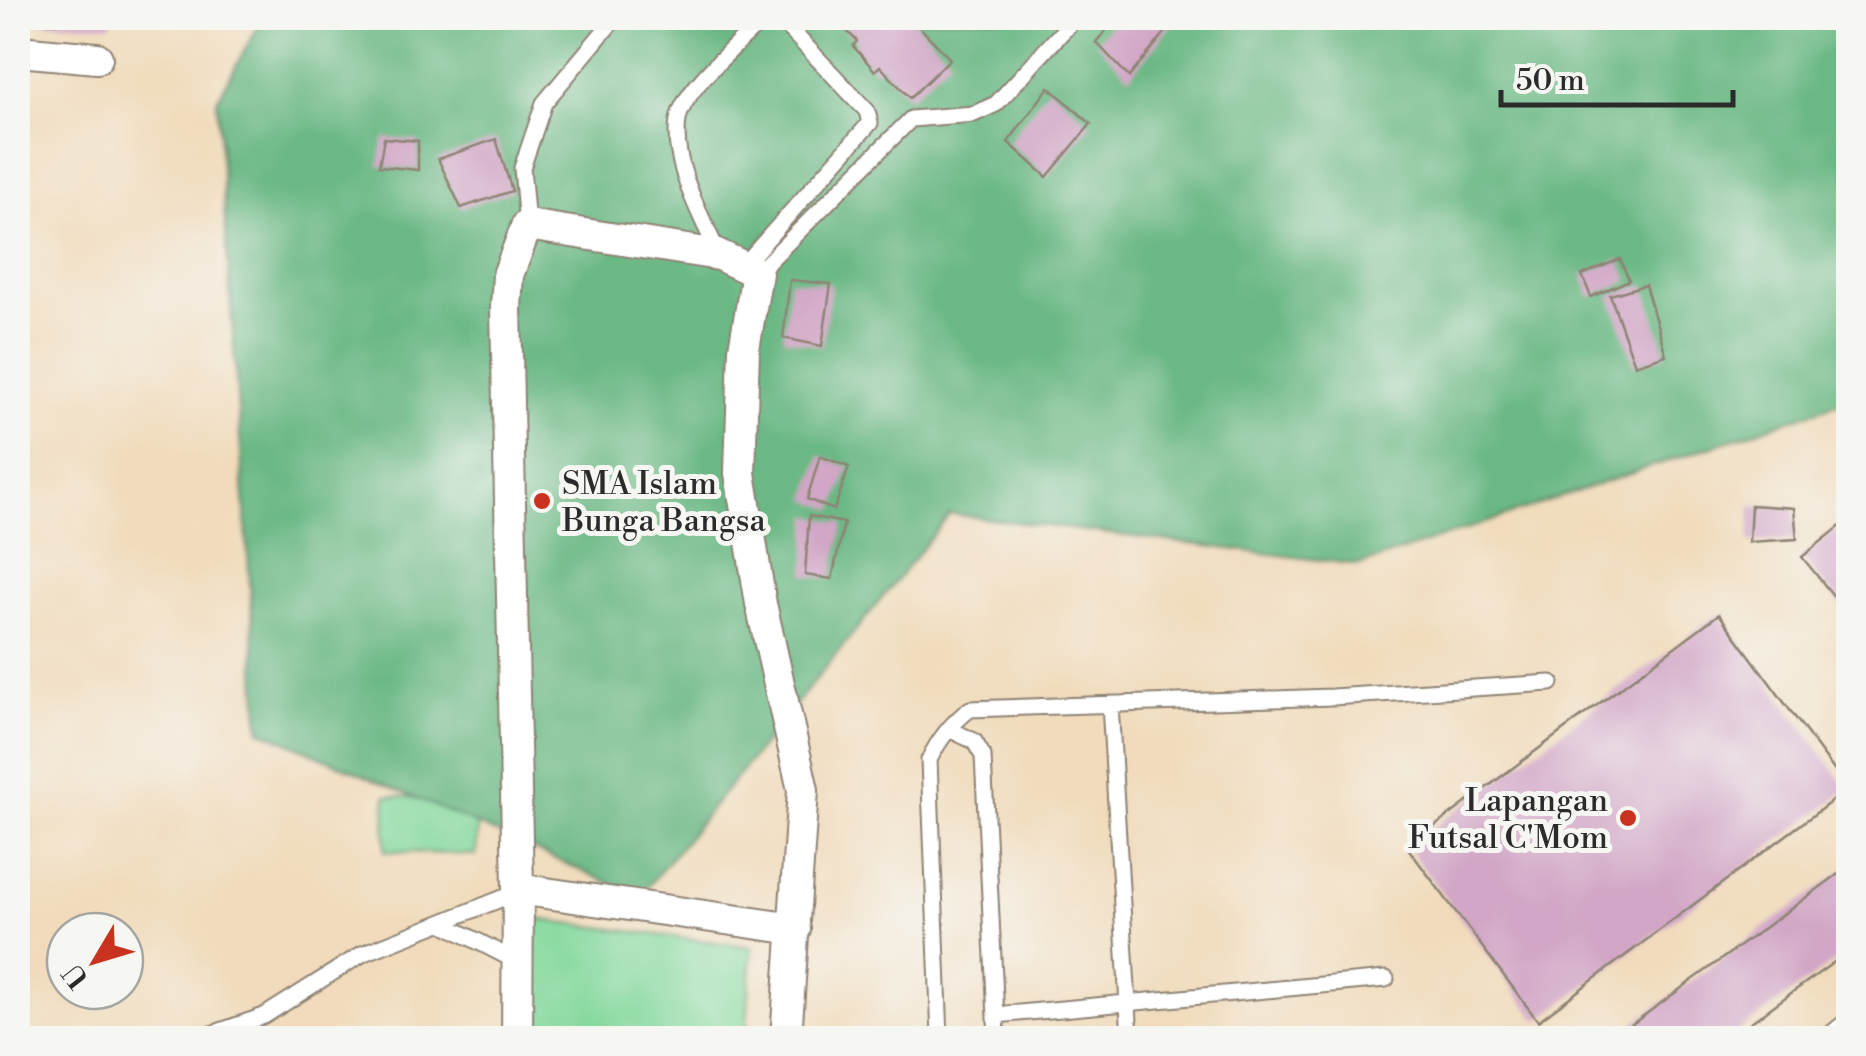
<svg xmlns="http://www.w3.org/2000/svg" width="1866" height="1056" font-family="'Libre Bodoni',serif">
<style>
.green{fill:#83d89c;stroke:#578264;stroke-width:2.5}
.forest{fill:#6ab884;stroke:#4a7258;stroke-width:2.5}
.building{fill:#d1a6c6}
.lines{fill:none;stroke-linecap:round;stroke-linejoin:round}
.service-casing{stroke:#8e8374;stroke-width:19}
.minor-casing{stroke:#8e8374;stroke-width:34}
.service{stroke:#fff;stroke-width:15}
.minor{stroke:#fff;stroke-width:30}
.poi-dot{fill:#c8321e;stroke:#f6f6f2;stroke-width:4}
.labels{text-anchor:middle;stroke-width:10;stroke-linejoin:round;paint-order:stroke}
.poi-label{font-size:32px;fill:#2b2b2b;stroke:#f6f6f2;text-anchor:start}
</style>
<rect width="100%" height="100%" fill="#f6f6f2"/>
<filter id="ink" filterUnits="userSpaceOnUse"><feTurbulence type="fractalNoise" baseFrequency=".01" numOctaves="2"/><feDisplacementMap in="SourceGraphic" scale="20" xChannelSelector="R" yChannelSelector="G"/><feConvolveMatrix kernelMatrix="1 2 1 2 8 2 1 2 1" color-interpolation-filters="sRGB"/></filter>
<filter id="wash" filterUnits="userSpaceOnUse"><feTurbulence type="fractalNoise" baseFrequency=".0048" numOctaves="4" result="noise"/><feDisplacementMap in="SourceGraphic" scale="40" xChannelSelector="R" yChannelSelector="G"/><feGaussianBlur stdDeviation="2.25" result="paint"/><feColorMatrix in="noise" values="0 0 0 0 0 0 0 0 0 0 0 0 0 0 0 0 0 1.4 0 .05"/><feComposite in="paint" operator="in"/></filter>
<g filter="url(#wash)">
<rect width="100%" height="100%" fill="#f1dbbc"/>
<path class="green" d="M386 796 479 801 476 855 385 851Z
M529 918 752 947 746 1038H531Z"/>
<path class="forest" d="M263 18H1848V400L1360 565 950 514 640 896 260 730 217 100Z"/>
<g id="blocks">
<path class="building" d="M35 18H112L111 25 35 22Z
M834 18H911L950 59 910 98 880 66 875 71 853 46 857 41Z
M1117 18H1177L1129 77 1096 42Z
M1049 87 1091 124 1047 177 1008 142Z
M384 138 418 141V170L379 166Z
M496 139 512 191 461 208 438 159Z
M1620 259 1629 280 1591 297 1582 275Z
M790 280 831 284 822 346 783 338Z
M1645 285 1666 355 1635 365 1610 295Z
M820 456 849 467 834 510 807 499Z
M1751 505 1794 508 1797 539 1749 542Z
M809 516 844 523 832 579 805 575Z
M1843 524 1848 531V614L1802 557Z
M1719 614 1848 789 1538 1021 1407 847Z
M1848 867V952L1729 1038H1613Z"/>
</g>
</g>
<g filter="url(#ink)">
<use href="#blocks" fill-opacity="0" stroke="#8e8374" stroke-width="2.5"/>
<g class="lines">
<defs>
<path id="service" d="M527 225 522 168 544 103 615 18
M719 255C702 217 671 164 678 120 683 90 736 46 758 24L771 19 784 23 867 111 870 123 743 266
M757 273 911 119 974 114 996 104 1075 18
M1110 704 1130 1038
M953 731 974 741 983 756 997 1038
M442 923 518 962
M996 1015 1386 979
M200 1038 264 1016 362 954 518 892
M940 1038 929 760C938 741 953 722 970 709L1332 697 1551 683
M1826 1038 1848 1020"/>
<path id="minor" d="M18 51 97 58
M518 889 795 929
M517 1038 518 889 506 307 508 275 527 225 719 255 757 273 744 349 740 473 761 604 803 790 786 1038"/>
</defs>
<use href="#service" class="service-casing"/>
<use href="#minor" class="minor-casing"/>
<use href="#service" class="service"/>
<use href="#minor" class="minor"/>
</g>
</g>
<g class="poi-dot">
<circle cx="542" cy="501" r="10"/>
<circle cx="1628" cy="818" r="10"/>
</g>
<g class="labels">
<g class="poi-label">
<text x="562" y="494">SMA Islam<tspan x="562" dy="37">Bunga Bangsa</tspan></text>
<text x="1608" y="811" text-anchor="end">Lapangan<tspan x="1608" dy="37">Futsal C'Mom</tspan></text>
</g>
</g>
<rect width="1866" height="1056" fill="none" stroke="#f6f6f2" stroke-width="60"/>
<g transform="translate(95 961) rotate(232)"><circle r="48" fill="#f6f6f2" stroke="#a5a5a2" stroke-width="2.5"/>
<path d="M0-8L18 38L0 25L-18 38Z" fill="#c8321e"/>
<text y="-15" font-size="28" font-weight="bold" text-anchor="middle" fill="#2b2b2b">U</text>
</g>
<path d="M1501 90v15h232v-15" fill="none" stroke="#2b2b2b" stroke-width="5"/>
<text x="1516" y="90" font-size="30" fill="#2b2b2b" stroke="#f6f6f2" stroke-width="8" paint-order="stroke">50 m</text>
</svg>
